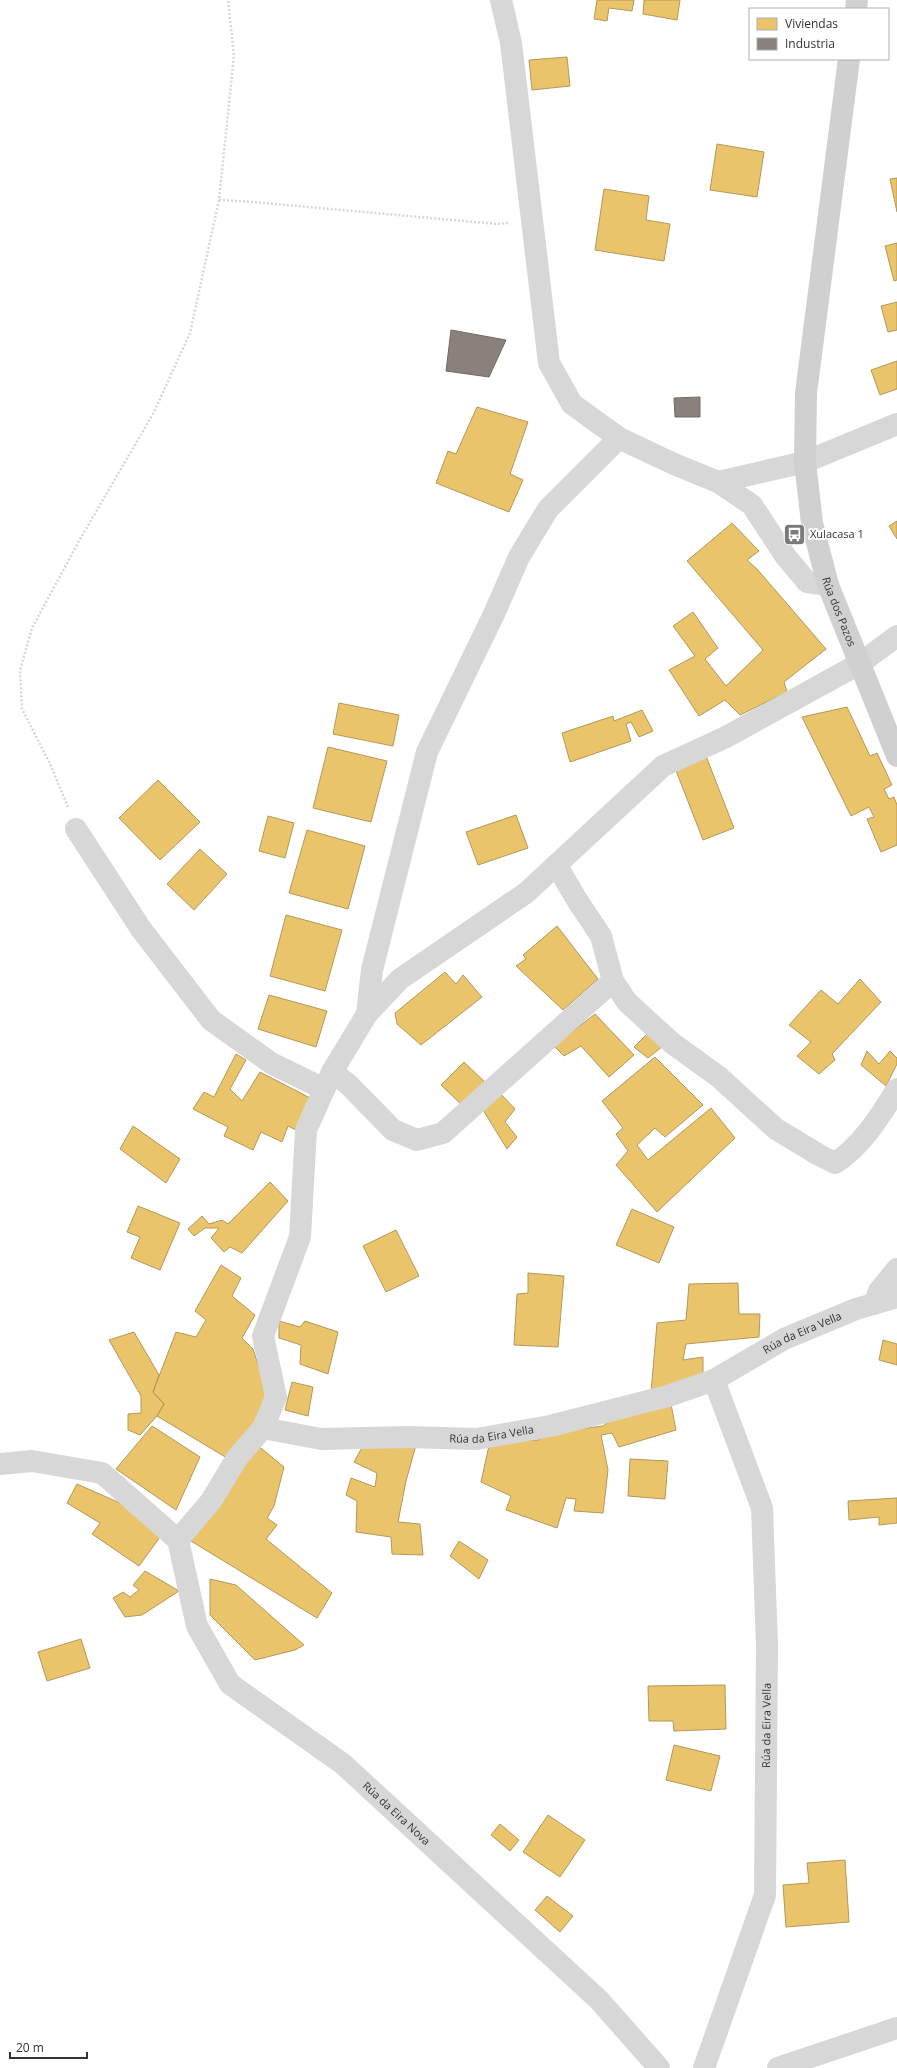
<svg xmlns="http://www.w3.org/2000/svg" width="897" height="2068" font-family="'Open Sans',sans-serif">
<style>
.homes{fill:#e9c46a;stroke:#b2985a}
.industry{fill:#8a817c;stroke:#706a66}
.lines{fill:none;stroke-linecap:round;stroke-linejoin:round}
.path{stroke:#d6d6d6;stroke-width:2.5;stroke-dasharray:2 2;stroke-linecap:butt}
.street{stroke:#d7d7d7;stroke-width:22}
.secondary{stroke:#d0d0d0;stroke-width:22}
.labels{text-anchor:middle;stroke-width:4;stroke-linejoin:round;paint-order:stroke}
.poi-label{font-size:11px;fill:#333;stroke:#fff;text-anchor:start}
.street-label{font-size:11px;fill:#333;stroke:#fff}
</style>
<rect width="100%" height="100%" fill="#fff"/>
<path class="homes" d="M597 0H634L632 11 609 8 607 21 594 19Z
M644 0H680L677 20 643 14Z
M567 57 570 86 532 90 529 60Z
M717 144 764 152 757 197 710 190Z
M897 178V212L890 179Z
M604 189 649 196 646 220 670 224 664 261 595 250Z
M897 243V280L894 281 885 246Z
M897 302V330L888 332 881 306Z
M897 361V389L880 395 871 370Z
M477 407 528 422 510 474 523 480 509 512 436 483 448 451 456 454Z
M897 521V539L889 526Z
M732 523 759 551 747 560 757 569 826 649 784 682 787 692 740 715 725 700 699 716 669 670 695 656 673 626 693 612 718 648 705 659 726 686 763 650 687 561Z
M339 703 399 715 393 746 333 734Z
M847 707 870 756 877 753 892 785 884 789 889 799 894 797 897 805V845L881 852 867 819 874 817 869 807 851 816 802 717Z
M642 710 653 731 639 737 631 722 626 724 631 741 570 762 562 733 613 716 614 721Z
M328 747 387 761 371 822 313 808Z
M706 756 734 828 703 840 675 768Z
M158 780 200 822 160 860 119 818Z
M516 815 528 848 478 865 466 832Z
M268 816 294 823 285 858 259 851Z
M307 830 365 846 348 909 289 893Z
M200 849 227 874 194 910 167 884Z
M286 915 342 930 325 991 270 976Z
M557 926 598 979 563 1010 516 966 526 959 523 955Z
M445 972 456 984 463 975 482 997 421 1045 397 1024 395 1013Z
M860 979 881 1002 832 1054 835 1060 819 1074 797 1056 811 1042 789 1025 821 990 838 1004Z
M269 995 327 1011 316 1047 258 1029Z
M595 1014 634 1055 609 1077 581 1046 564 1056 554 1046Z
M648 1033 663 1046 648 1058 634 1047Z
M867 1051 879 1064 890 1051 897 1058V1064L886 1086 861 1065Z
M236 1054 246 1060 230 1089 242 1101 260 1072 314 1100 298 1131 288 1126 282 1142 261 1132 253 1150 224 1136 228 1127 193 1109 204 1092 214 1097Z
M655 1057 703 1105 665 1137 655 1128 637 1145 648 1160 711 1108 735 1138 657 1212 616 1165 628 1151 616 1134 623 1128 602 1101Z
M464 1062 488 1085 465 1108 441 1085Z
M497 1090 515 1109 505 1122 517 1137 507 1149 480 1105Z
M133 1126 180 1159 166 1183 120 1149Z
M270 1182 288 1201 242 1253 230 1247 224 1252 211 1238 219 1228H205L194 1236 188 1229 202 1216 209 1224 222 1220 228 1224Z
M138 1206 180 1223 160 1270 131 1258 140 1237 127 1232Z
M632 1209 674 1227 659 1263 616 1245Z
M396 1230 419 1276 386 1292 363 1246Z
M221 1265 241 1278 232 1296 255 1315 242 1338 253 1349 268 1394 263 1413 227 1458 157 1416 164 1404 153 1392 176 1332 196 1337 206 1320 195 1311Z
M528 1273 564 1276 558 1347 514 1345 517 1294 528 1293Z
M738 1283 739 1314H760L759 1337 686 1344 683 1360 703 1357V1373L651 1392 657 1323 686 1320 689 1284Z
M279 1321 300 1327 305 1321 338 1332 328 1374 300 1364 301 1345 279 1338Z
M134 1332 159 1375 153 1392 164 1404 157 1416 140 1435 128 1430V1414L141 1413V1396L109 1340Z
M883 1340 897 1344V1365L879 1360Z
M292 1382 313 1387 308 1416 285 1410Z
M671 1404 676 1430 619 1447 612 1433 601 1435 608 1470 603 1513 574 1511 576 1499 566 1498 557 1528 506 1510 511 1496 481 1482 490 1441 539 1440 541 1434 603 1426 617 1415Z
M152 1426 200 1457 176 1510 116 1469Z
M256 1444 284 1467 274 1506 267 1518 277 1525 266 1539 332 1593 317 1618 191 1541Z
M364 1444 416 1445 406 1481 398 1522 420 1524 423 1555 392 1554 391 1537 356 1532 357 1501 346 1495 351 1478 375 1487 377 1473 354 1462Z
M630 1459 668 1461 665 1499 628 1496Z
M77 1484 120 1503 163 1533 139 1566 92 1534 100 1523 67 1503Z
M897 1498V1523L879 1525V1517L849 1520 848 1501Z
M459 1541 488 1560 479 1579 450 1556Z
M145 1571 179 1591 142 1615 125 1617 113 1598 123 1592 130 1597 139 1590 133 1585Z
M210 1579 236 1585 304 1645 295 1650 255 1660 210 1615Z
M81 1639 90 1668 47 1681 38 1652Z
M725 1685 726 1729 674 1731 673 1721H649L648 1686Z
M674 1745 720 1756 711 1791 666 1780Z
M548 1815 585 1840 560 1877 523 1852Z
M500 1824 519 1840 510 1851 491 1835Z
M845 1860 849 1922 786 1927 783 1885 809 1883 807 1863Z
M547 1896 573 1916 560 1932 535 1910Z"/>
<path class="industry" d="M451 330 506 340 489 377 446 371Z
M700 397V417H675L674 398Z"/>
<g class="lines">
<path class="path" d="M219 200 253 202 497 224 509 223
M68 807 50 764 22 709 20 670 32 628 79 541 154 412 190 333 219 200 234 56 228 0"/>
<g class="street">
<path d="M501 0 511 43 549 363 572 404 619 438 674 464 718 482 752 505 786 557 807 582 828 585"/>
<path d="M718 482 805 462 897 424"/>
<path d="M76 829 141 929 211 1020 271 1063 324 1089"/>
<path d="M557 866 577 900 601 936 613 981 627 1002 672 1043 719 1077 776 1129 819 1155 835 1163C862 1146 880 1116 897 1089"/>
<path d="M367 1014 372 970 427 752 494 614 519 557 548 509 619 438"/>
<path d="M332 1072 348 1084 393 1130 417 1140 443 1133 613 981"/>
<path d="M874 1304 879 1291 897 1269"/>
<path id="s1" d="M263 1428 321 1439 408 1437 477 1439 550 1426 668 1396 714 1380 784 1339 856 1309 897 1297"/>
<path d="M0 1464 32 1461 102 1473 178 1540"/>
<path d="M178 1540 211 1501 237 1458 263 1428 276 1397 263 1336 300 1237 306 1130 332 1072 367 1014 400 979 526 893 663 766 726 737 859 664 897 636"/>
<path id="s2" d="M178 1540 197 1626 230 1684 343 1764 599 2000 659 2068"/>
<path id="s3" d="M704 2068 765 1895 767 1645 762 1508 714 1380"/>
<path d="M778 2068 897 2028"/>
</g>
<g class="secondary">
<path d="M856 9 857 0"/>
<path id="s4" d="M849 59 806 393 805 462 812 523 828 585 897 756"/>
</g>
</g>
<defs>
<symbol id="bus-square" viewBox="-11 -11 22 22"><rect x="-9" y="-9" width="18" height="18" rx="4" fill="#7a7a7a" stroke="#fff"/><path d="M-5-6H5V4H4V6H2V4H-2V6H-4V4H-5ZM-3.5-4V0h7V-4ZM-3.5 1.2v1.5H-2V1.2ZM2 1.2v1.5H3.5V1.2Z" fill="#fff"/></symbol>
</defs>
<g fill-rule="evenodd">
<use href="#bus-square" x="782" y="522" width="25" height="25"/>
</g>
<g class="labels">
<g class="poi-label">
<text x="810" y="538">Xulacasa 1</text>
</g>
<g class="street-label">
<text dy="4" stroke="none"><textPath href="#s4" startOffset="560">Rúa dos Pazos</textPath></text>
<text dy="4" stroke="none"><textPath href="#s1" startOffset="560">Rúa da Eira Vella</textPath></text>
<text dy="4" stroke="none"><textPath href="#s1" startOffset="230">Rúa da Eira Vella</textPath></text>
<text dy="4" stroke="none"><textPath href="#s3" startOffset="353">Rúa da Eira Vella</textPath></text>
<text dy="4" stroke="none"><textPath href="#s2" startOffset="366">Rúa da Eira Nova</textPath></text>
</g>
</g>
<rect x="749" y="8" width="140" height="52" fill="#ffffff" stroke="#adadad"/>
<rect x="757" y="18" width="20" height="12" fill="#e9c46a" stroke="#adadad"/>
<text x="785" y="28" font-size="12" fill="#333333">Viviendas</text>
<rect x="757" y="38" width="20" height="12" fill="#8a817c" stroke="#adadad"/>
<text x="785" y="48" font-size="12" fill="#333333">Industria</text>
<path d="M10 2052v6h77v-6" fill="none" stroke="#333333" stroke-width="2"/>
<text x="16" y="2052" font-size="12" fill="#333333" stroke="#ffffff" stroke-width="3" paint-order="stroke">20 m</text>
</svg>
